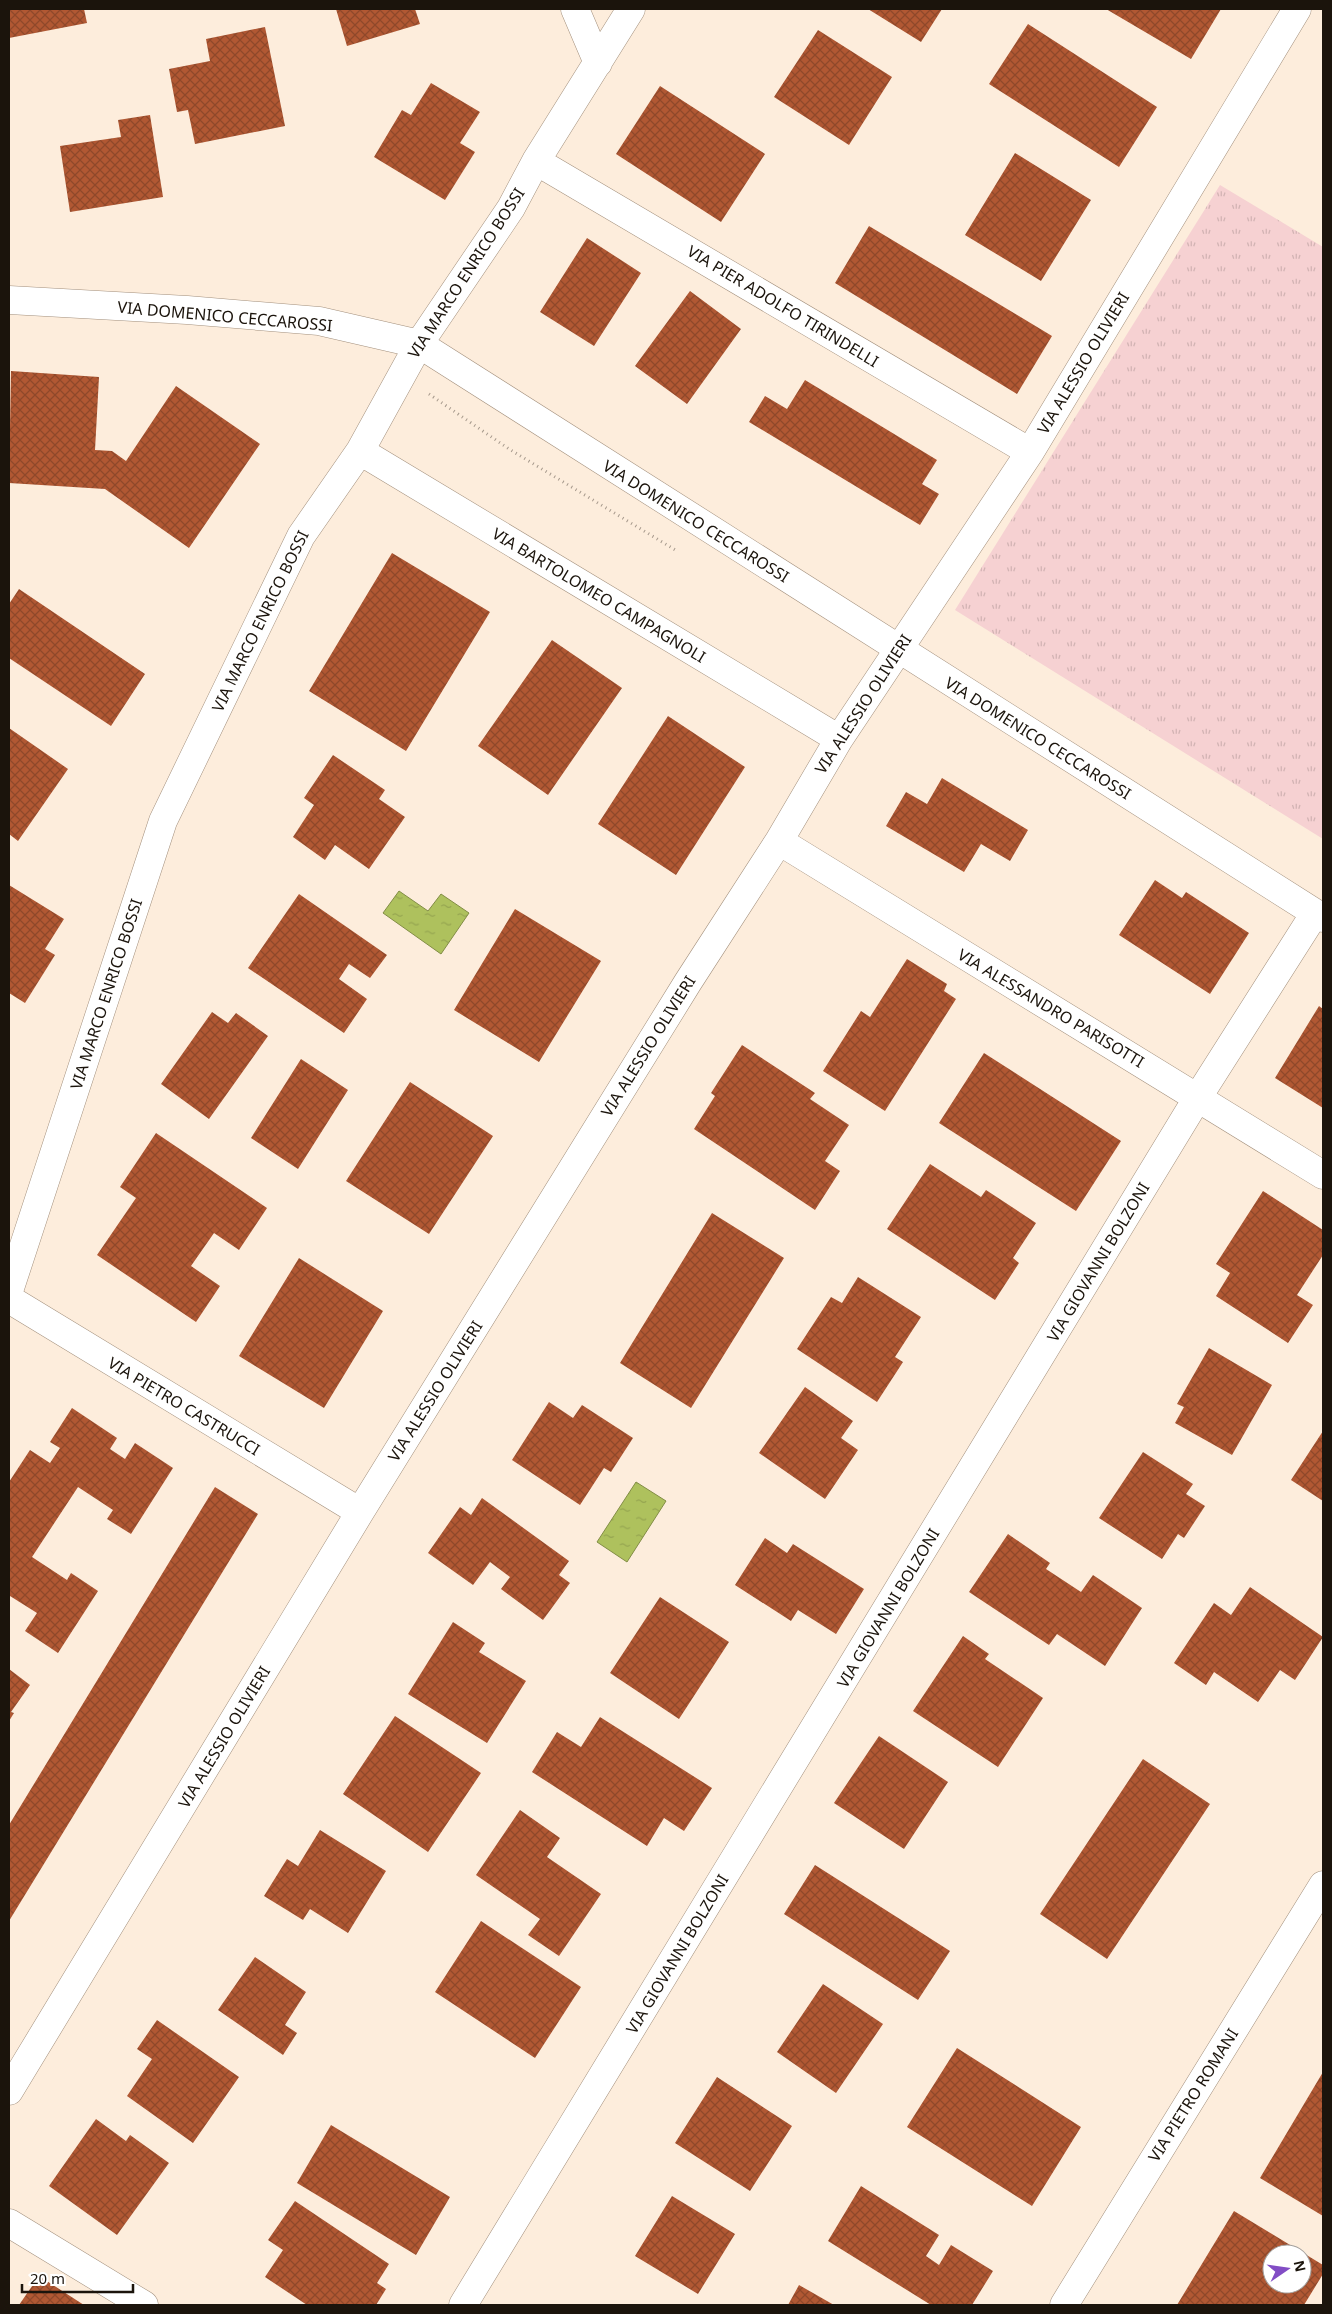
<svg xmlns="http://www.w3.org/2000/svg" width="1332" height="2314" font-family="'Noto Sans',sans-serif">
<style>
.grass{fill:url(#grass-tufts)}
.water{fill:url(#water-ripples);stroke:#828d45}
.building{fill:url(#building-cross-hatch);fill-rule:evenodd}
.lines{fill:none;stroke-linecap:round;stroke-linejoin:round}
.minor-casing{stroke:#a3907d;stroke-width:29}
.path{stroke:#a6998c;stroke-width:3;stroke-dasharray:1 4;stroke-linecap:butt}
.minor{stroke:#fff;stroke-width:28}
.labels{text-anchor:middle;stroke-width:4;stroke-linejoin:round;paint-order:stroke}
.street-label{font-size:16px;fill:#1b140c;stroke:#fff}
</style>
<defs>
<pattern id="grass-tufts" width="24" height="20" patternUnits="userSpaceOnUse" patternTransform="scale(1.25)"><rect width="24" height="20" fill="#f6d1d2"/><path d="M3 7l-1-3M5 7V3M7 7l1-3M15 17l-1-3M17 17v-4M19 17l1-3" fill="none" stroke="#d2b3b3"/></pattern>
<pattern id="water-ripples" width="26" height="14" patternUnits="userSpaceOnUse" patternTransform="scale(1.25)"><rect width="26" height="14" fill="#aec15d"/><path d="M2 4q2-2 4 0t4 0M15 11q2-2 4 0t4 0" fill="none" stroke="#95a550"/></pattern>
<pattern id="building-cross-hatch" width="8" height="8" patternUnits="userSpaceOnUse" patternTransform="scale(1.25)"><rect width="8" height="8" fill="#b15833"/><path d="M0 0l8 8M0 8l8-8" fill="none" stroke="#8f482a"/></pattern>
</defs>
<rect width="100%" height="100%" fill="#fdeddc"/>
<path class="grass" d="M1220 185 1323 247V839L955 610Z"/>
<path class="water" d="M399 891 428 911 441 894 469 913 441 954 383 913Z
M636 1482 666 1501 627 1562 597 1542Z"/>
<path class="building" d="M9 9H84L87 23 9 38Z
M336 9H415L420 24 347 46Z
M868 9H942L921 42Z
M1106 9H1221L1191 59Z
M1028 24 1157 107 1119 167 989 84Z
M265 27 285 126 195 144 188 110 177 112 169 69 210 61 206 39Z
M818 30 892 77 849 145 774 97Z
M431 83 480 112 460 143 475 152 445 200 374 157 402 110 411 115Z
M660 86 765 154 721 222 616 154Z
M150 115 163 197 70 212 60 146 121 137 118 120Z
M1015 153 1091 200 1041 281 965 235Z
M869 226 1052 336 1017 394 835 283Z
M587 238 641 273 594 346 540 312Z
M690 291 741 329 687 404 635 366Z
M11 371 99 377 95 450 112 451 126 461 176 386 260 444 189 548 105 489 9 483Z
M805 380 937 460 922 484 939 494 920 525 749 422 765 396 787 409Z
M392 553 490 612 406 751 309 691Z
M19 589 145 674 111 726 9 658V604Z
M552 640 622 688 548 795 478 746Z
M668 716 745 767 676 875 598 824Z
M9 728 68 769 18 841 9 834Z
M333 755 385 790 379 799 405 817 369 869 335 845 325 860 293 837 314 805 304 798Z
M942 778 1028 830 1010 861 981 844 964 872 886 826 906 792 927 804Z
M1155 880 1182 898 1186 892 1249 933 1210 994 1119 935Z
M9 885 64 919 45 949 55 955 25 1003 9 993Z
M299 894 387 955 370 978 349 964 339 979 367 999 344 1033 248 968Z
M515 909 601 961 539 1062 454 1010Z
M907 959 947 984 944 991 956 999 885 1111 823 1071 861 1011 870 1017Z
M1319 1006 1323 1009V1108L1275 1078Z
M212 1012 228 1023 236 1013 268 1036 209 1119 161 1084Z
M742 1045 815 1093 810 1099 849 1125 825 1161 840 1171 815 1210 694 1129 715 1096 711 1093Z
M984 1053 1121 1141 1076 1211 939 1123Z
M301 1059 348 1090 298 1169 251 1138Z
M410 1082 493 1136 429 1234 346 1181Z
M156 1133 267 1208 239 1250 214 1233 191 1266 220 1286 196 1322 97 1255 136 1198 120 1187Z
M930 1164 981 1197 986 1190 1036 1223 1013 1258 1019 1263 995 1300 887 1229Z
M1263 1191 1323 1230V1255L1297 1295 1313 1305 1288 1343 1216 1296 1230 1273 1216 1264Z
M712 1213 784 1258 691 1408 620 1363Z
M299 1258 383 1311 324 1408 239 1356Z
M858 1277 921 1317 895 1357 903 1362 877 1402 797 1349 831 1297 842 1303Z
M1209 1348 1272 1385 1232 1455 1175 1423 1184 1407 1177 1404Z
M805 1387 853 1421 841 1438 858 1450 825 1499 759 1453Z
M549 1402 573 1418 582 1405 633 1438 611 1472 604 1468 580 1505 512 1460Z
M72 1408 117 1438 110 1449 125 1459 135 1443 173 1468 131 1534 107 1519 113 1510 78 1487 32 1557 67 1580 71 1573 98 1591 58 1653 25 1631 37 1613 10 1596 9 1598V1482L30 1450 50 1463 60 1448 50 1442Z
M1323 1431V1501L1291 1480Z
M1143 1452 1193 1484 1186 1494 1205 1506 1184 1538 1178 1534 1162 1559 1099 1518Z
M215 1487 258 1514 9 1921V1825Z
M482 1498 569 1561 559 1575 570 1583 543 1620 501 1589 510 1577 490 1562 473 1585 428 1553 460 1507 471 1515Z
M1008 1534 1050 1563 1046 1569 1081 1592 1093 1575 1142 1608 1105 1666 1057 1634 1049 1645 969 1592Z
M765 1538 787 1553 793 1544 864 1589 836 1634 798 1610 791 1621 735 1585Z
M1250 1587 1323 1637 1295 1680 1280 1670 1258 1702 1214 1672 1206 1685 1174 1663 1214 1603 1231 1615Z
M660 1597 729 1642 679 1719 610 1673Z
M453 1622 485 1643 479 1652 526 1681 487 1743 408 1694Z
M963 1636 989 1654 985 1659 1043 1698 998 1767 913 1711Z
M9 1669 30 1685 11 1712 14 1713 9 1721Z
M395 1716 481 1773 428 1852 343 1794Z
M600 1717 712 1788 684 1831 664 1818 647 1846 532 1772 557 1732 581 1747Z
M879 1736 948 1782 904 1849 834 1803Z
M1143 1759 1210 1804 1107 1959 1040 1914Z
M520 1810 560 1838 547 1857 601 1894 559 1956 528 1935 540 1919 476 1875Z
M320 1830 386 1871 348 1933 310 1909 303 1920 264 1896 287 1859 298 1866Z
M815 1865 950 1951 918 2000 784 1914Z
M481 1921 581 1987 535 2058 435 1992Z
M255 1957 306 1992 285 2025 297 2033 283 2055 218 2010Z
M823 1984 883 2024 836 2093 777 2052Z
M157 2020 239 2077 193 2143 127 2096 152 2059 137 2049Z
M957 2048 1081 2127 1032 2206 907 2127Z
M1323 2072V2216L1260 2178Z
M717 2077 792 2126 750 2191 675 2143Z
M96 2119 126 2141 130 2135 169 2163 117 2235 49 2186Z
M331 2125 450 2197 416 2255 297 2183Z
M861 2186 939 2235 926 2256 939 2265 951 2245 993 2271 972 2305H931L828 2241Z
M672 2196 735 2234 698 2294 635 2256Z
M295 2201 389 2264 377 2283 386 2289 376 2305H307L265 2277 283 2250 268 2240Z
M1234 2211 1323 2265V2274L1304 2305H1177ZM1272 2254H1302V2284H1272Z
M39 2276 84 2305H19Z
M799 2285 834 2305H788Z"/>
<g class="lines">
<defs>
<path id="minor" d="M575 9 598 63
M536 161 1030 452
M9 300 187 310 319 321 419 344 1323 918
M360 451 839 739
M779 841 1323 1175
M9 1291 163 821 301 536 360 451 419 344 511 208 536 161 631 9
M9 1299 360 1512
M9 2091 360 1512 688 982 779 841 839 739 1030 452 1297 9
M9 2223 144 2305
M463 2305 1198 1097 1315 913
M1064 2305 1323 1885"/>
</defs>
<use href="#minor" class="minor-casing"/>
<path class="path" d="M429 394 509 449 677 551"/>
<use href="#minor" class="minor"/>
</g>
<g class="labels">
<g class="street-label">
<text transform="translate(466 273) rotate(-57)" y="6">VIA MARCO ENRICO BOSSI</text>
<text transform="translate(783 306) rotate(31)" y="6">VIA PIER ADOLFO TIRINDELLI</text>
<text transform="translate(225 316) rotate(5)" y="6">VIA DOMENICO CECCAROSSI</text>
<text transform="translate(1083 363) rotate(-59)" y="6">VIA ALESSIO OLIVIERI</text>
<text transform="translate(696 521) rotate(32)" y="6">VIA DOMENICO CECCAROSSI</text>
<text transform="translate(599 595) rotate(31)" y="6">VIA BARTOLOMEO CAMPAGNOLI</text>
<text transform="translate(260 621) rotate(-64)" y="6">VIA MARCO ENRICO BOSSI</text>
<text transform="translate(863 704) rotate(-57)" y="6">VIA ALESSIO OLIVIERI</text>
<text transform="translate(1038 738) rotate(32)" y="6">VIA DOMENICO CECCAROSSI</text>
<text transform="translate(106 994) rotate(-72)" y="6">VIA MARCO ENRICO BOSSI</text>
<text transform="translate(1051 1008) rotate(31)" y="6">VIA ALESSANDRO PARISOTTI</text>
<text transform="translate(648 1046) rotate(-58)" y="6">VIA ALESSIO OLIVIERI</text>
<text transform="translate(1098 1262) rotate(-59)" y="6">VIA GIOVANNI BOLZONI</text>
<text transform="translate(435 1391) rotate(-58)" y="6">VIA ALESSIO OLIVIERI</text>
<text transform="translate(184 1406) rotate(31)" y="6">VIA PIETRO CASTRUCCI</text>
<text transform="translate(888 1608) rotate(-59)" y="6">VIA GIOVANNI BOLZONI</text>
<text transform="translate(224 1737) rotate(-59)" y="6">VIA ALESSIO OLIVIERI</text>
<text transform="translate(677 1954) rotate(-59)" y="6">VIA GIOVANNI BOLZONI</text>
<text transform="translate(1193 2095) rotate(-58)" y="6">VIA PIETRO ROMANI</text>
</g>
</g>
<rect width="1332" height="2314" fill="none" stroke="#1b140c" stroke-width="20"/>
<g transform="translate(1287 2269) rotate(77)"><circle r="24" fill="#ffffff" stroke="#a4a19e"/>
<path d="M0-4L9 19L0 12L-9 19Z" fill="#824dc5"/>
<text y="-8" font-size="14" font-weight="bold" text-anchor="middle" fill="#1b140c">N</text>
</g>
<path d="M22 2284v8h111v-8" fill="none" stroke="#1b140c" stroke-width="2.5"/>
<text x="30" y="2284" font-size="15" fill="#1b140c" stroke="#ffffff" stroke-width="4" paint-order="stroke">20 m</text>
</svg>
